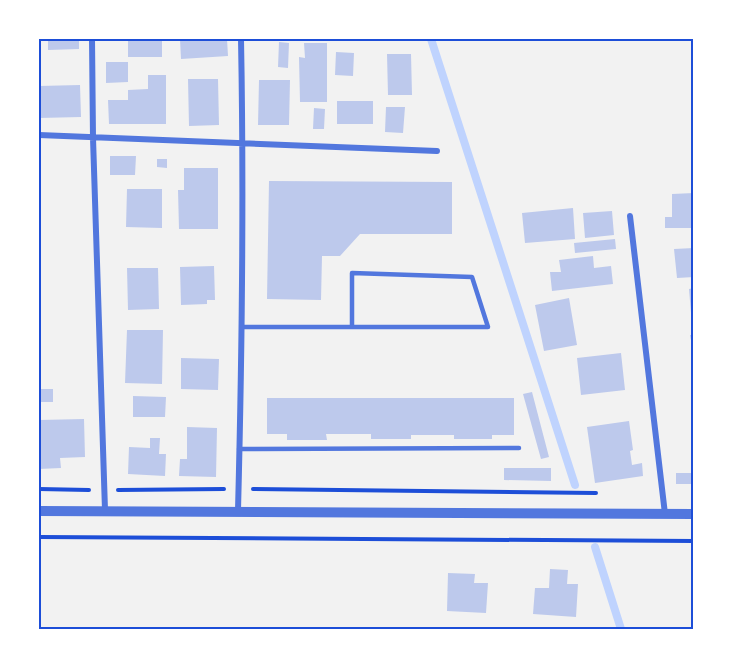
<svg xmlns="http://www.w3.org/2000/svg" width="733" height="668" font-family="Barlow,sans-serif">
<style>
.lines{fill:none;stroke-linecap:round;stroke-linejoin:round}
.stream{stroke:#bfd3fe;stroke-width:8}
.building{fill:#bdc9ec}
.path{stroke:#1d4ed8;stroke-width:4}
.service{stroke:#5277de;stroke-width:4.5}
.minor{stroke:#5277de;stroke-width:6}
.tertiary{stroke:#5277de;stroke-width:10}
.neatline{fill:none;stroke:#1d4ed8;stroke-width:2}
</style>
<rect width="100%" height="100%" fill="#f2f2f2"/>
<g class="lines">
<path class="stream" d="M431 39 575 485
M595 547 621 629"/>
</g>
<path class="building" d="M48 39H79V49L48 50Z
M128 39H162V57H128Z
M180 39H227L228 56 181 59Z
M279 42 289 43 288 68 278 67Z
M304 43H327V102H300L299 57 305 58Z
M336 52 354 53 353 76 335 75Z
M387 54H411L412 95H388Z
M106 62H128V82L106 83Z
M148 75H166V124H109L108 100H128V90L148 89Z
M188 79H218L219 125 189 126Z
M259 80H290L289 125H258Z
M80 85 81 117 39 118V86Z
M337 101H373V124H337Z
M386 107H405L403 133 385 132Z
M314 108 325 109 324 129H313Z
M110 156H136L135 175H110Z
M157 159H167V168L157 167Z
M184 168H218V229H179L178 190H184Z
M269 181 452 182V234H360L340 256H322L321 300 267 299Z
M127 189H162V228L126 227Z
M694 193V228H665V217H672V194Z
M573 208 575 239 525 243 522 213Z
M612 211 614 235 585 238 583 213Z
M615 239 616 249 575 253 574 243Z
M694 248V277L677 278 674 249Z
M593 256 594 268 611 266 613 284 552 291 550 272H561L559 260Z
M214 266 215 300H207V304L181 305 180 267Z
M127 268H158L159 309 128 310Z
M694 288V325H692L689 289Z
M569 298 577 345 544 351 535 305Z
M127 330H163L162 384 125 383Z
M690 335H694V351H693Z
M621 353 625 390 581 395 577 358Z
M181 358 219 359 218 390 181 389Z
M39 389H53V402H39Z
M532 392 549 457 541 459 523 394Z
M133 396 166 397 165 417H133Z
M267 398H514V435H492V439H454V435H411V439H371V434H326L327 440H287V434H267Z
M84 419 85 457 60 458 61 468 39 469V420Z
M629 421 633 450 630 451 632 465 642 463 643 476 595 483 587 427Z
M187 427 217 428 216 477 179 476 180 459H187Z
M150 438H160L159 454H166L165 476 128 474 129 447 150 448Z
M504 468H551V481L504 480Z
M676 473H694V484H676Z
M550 569 568 570 567 584H578L576 617 533 614 535 588H549Z
M448 573 475 574 474 583H488L486 613 447 611Z"/>
<g class="lines">
<path class="path" d="M39 489 89 490
M253 489 596 493
M118 490 224 489
M39 537 694 541"/>
<path class="service" d="M242 327H488L472 277 352 273V327
M239 449 519 448"/>
<path class="minor" d="M92 39 93 138 105 510
M39 135 437 151
M630 216 665 514
M238 511C242 354 244 196 241 39"/>
<path class="tertiary" d="M39 511 694 514"/>
</g>
<rect width="733" height="668" fill="none" stroke="#ffffff" stroke-width="81"/>
<rect x="40" y="40" width="652" height="588" class="neatline"/>
</svg>
